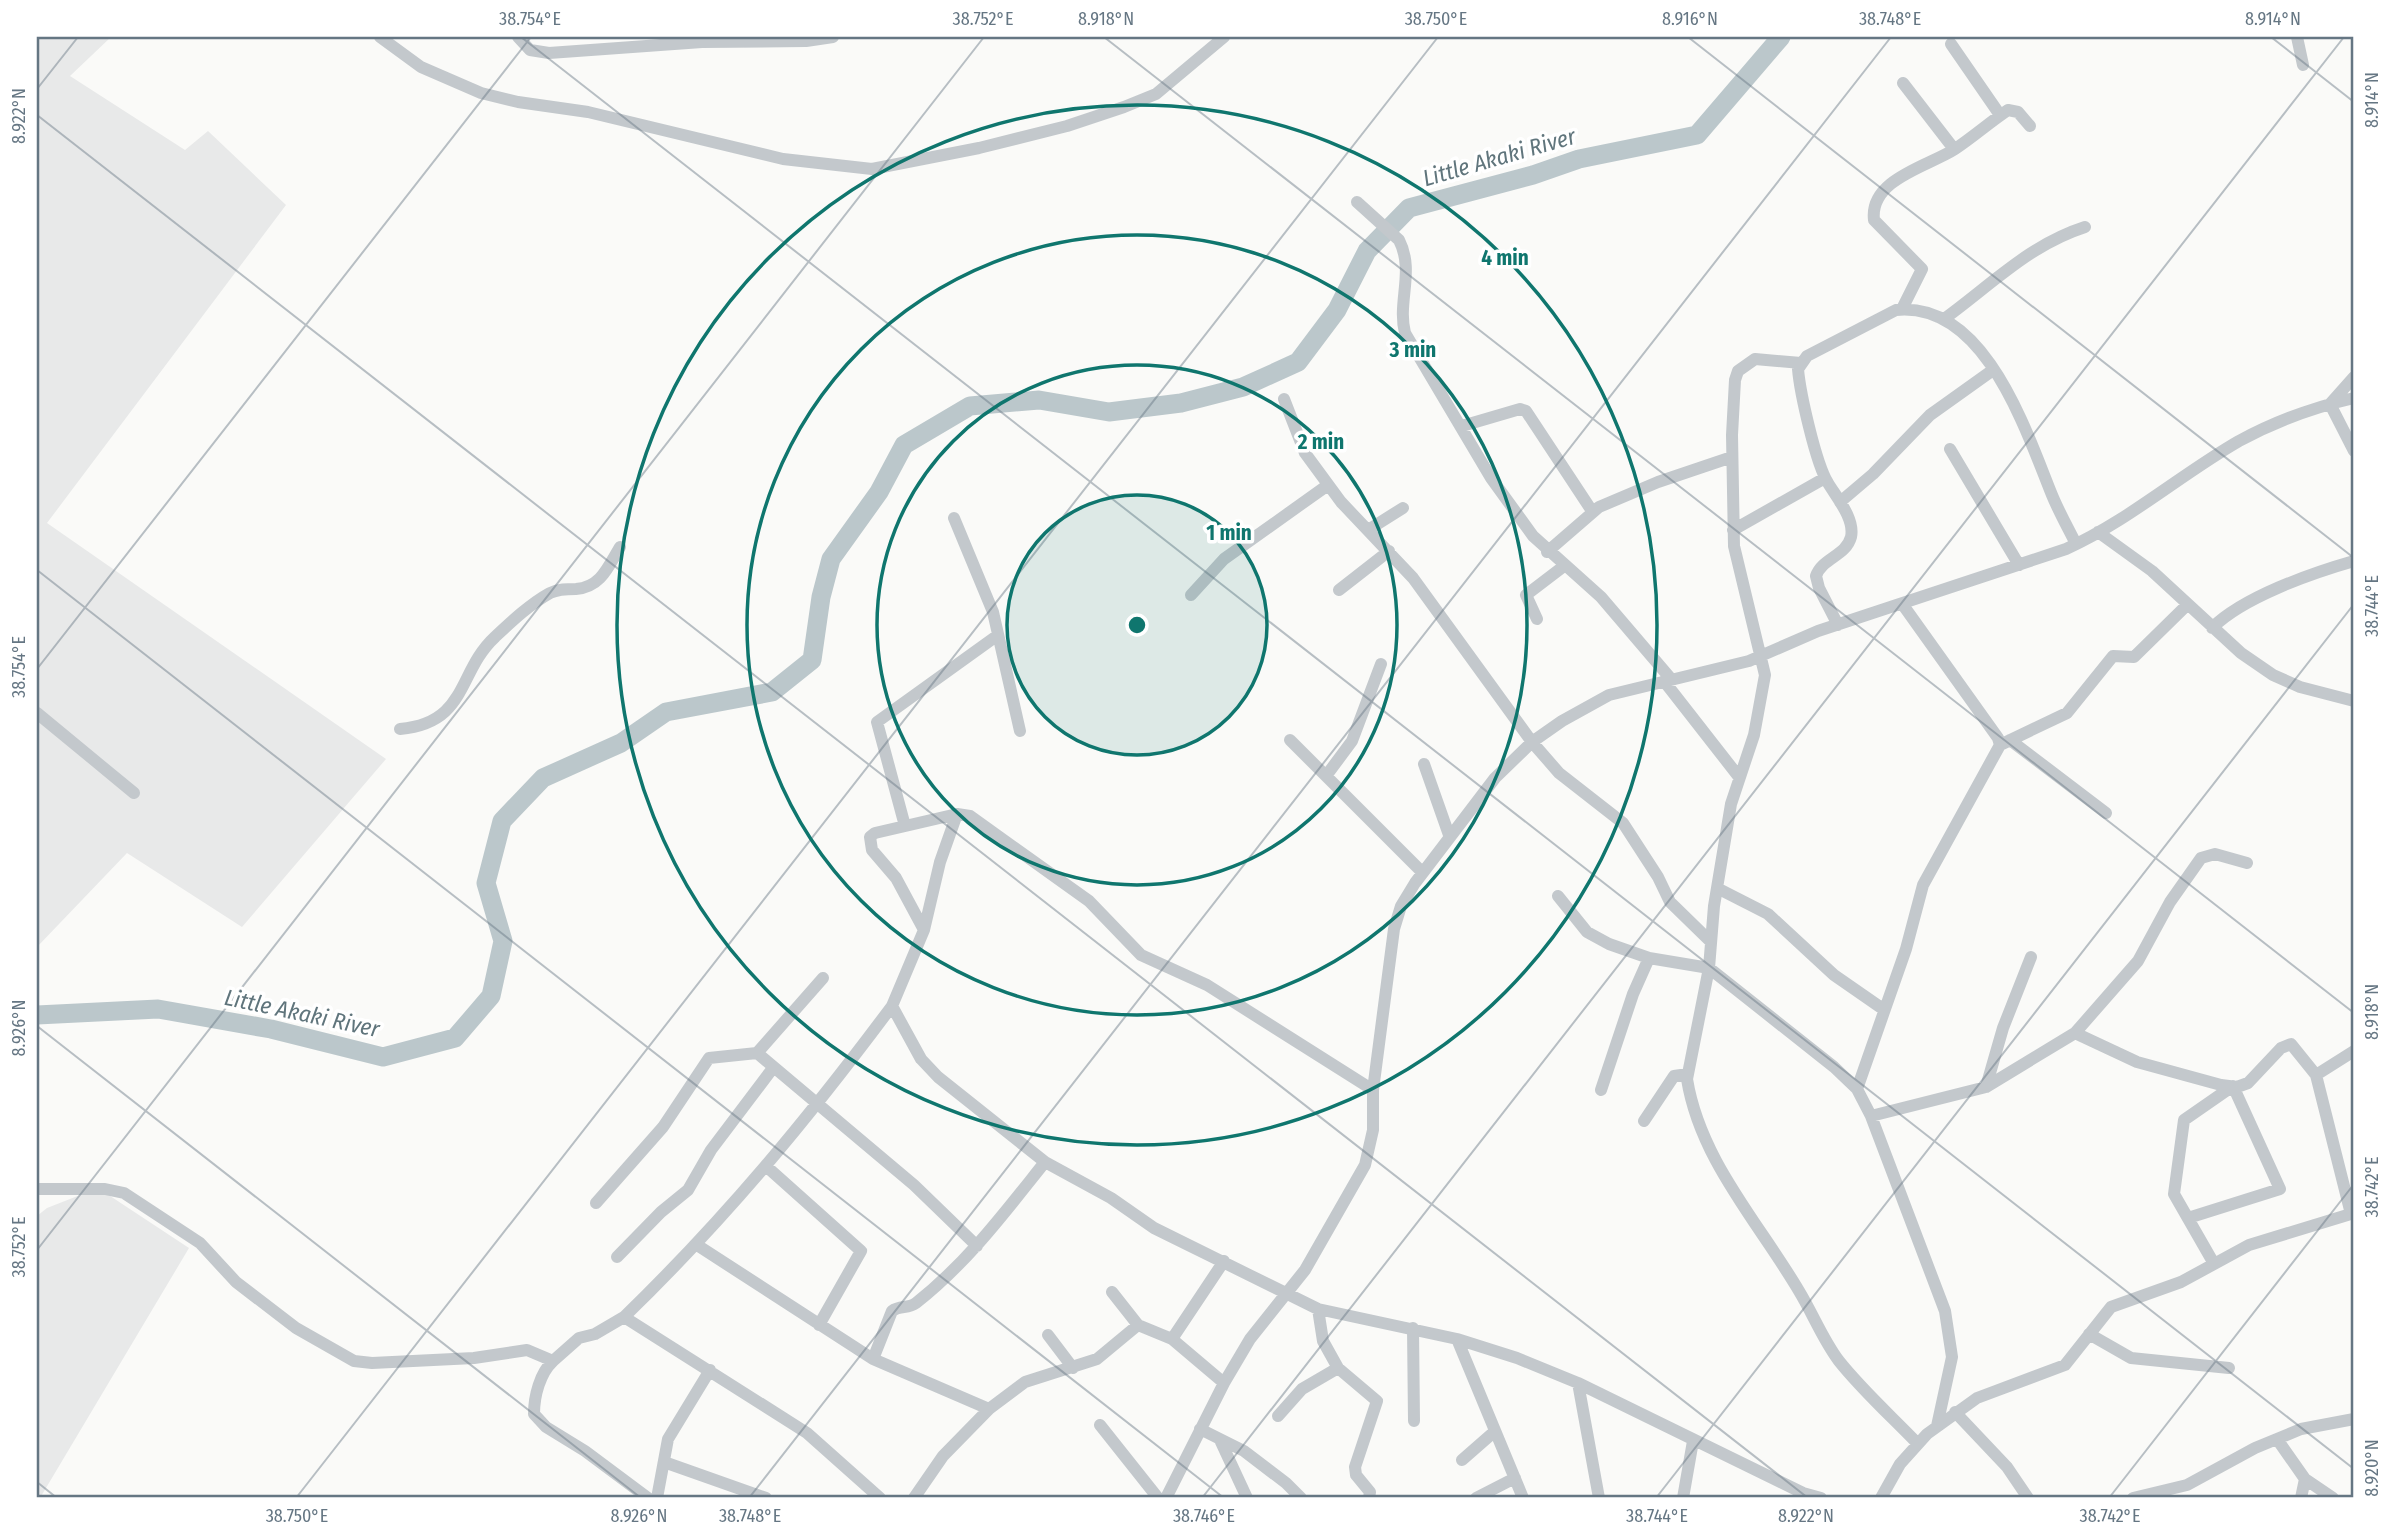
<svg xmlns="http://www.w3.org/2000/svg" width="2391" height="1535" font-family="'Fira Sans Condensed',sans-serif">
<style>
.built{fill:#e8e9e9}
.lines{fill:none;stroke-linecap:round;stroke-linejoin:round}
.river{stroke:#bbc7cb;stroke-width:19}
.minor{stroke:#c3c8cc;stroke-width:12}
.ticks{fill:none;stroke:#657683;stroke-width:2;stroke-opacity:0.45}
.ring{fill:none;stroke:#0f766e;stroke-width:3.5}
.labels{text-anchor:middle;stroke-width:7;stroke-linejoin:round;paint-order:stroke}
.water-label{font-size:23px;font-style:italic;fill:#60757c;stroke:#fff}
.centre{fill:#0f766e;stroke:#fff;stroke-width:3.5}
.ring-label{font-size:21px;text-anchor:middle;font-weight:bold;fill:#0f766e;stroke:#fff;stroke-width:7;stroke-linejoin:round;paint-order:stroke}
.neatline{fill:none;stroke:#657683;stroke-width:2.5}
.ticks-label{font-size:18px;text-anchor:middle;fill:#657683}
</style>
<rect width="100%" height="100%" fill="#fafaf8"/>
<path class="built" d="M37 37H111L70 76 185 150 208 131 286 205 47 523 386 759 242 927 127 853 37 947Z
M98 1188 189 1248 40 1498H37V1216L47 1208Z"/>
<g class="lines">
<path class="river" d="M37 1015 158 1009 271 1029 383 1057 455 1038 491 996 503 941 486 883 502 821 543 778 621 743 666 712 772 692 812 660 821 597 831 559 879 492 904 445 970 406 1039 400 1109 412 1181 403 1243 387 1298 362 1337 310 1367 251 1409 208 1533 175 1579 159 1697 135 1781 37"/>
<path class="minor" d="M380 37 421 67 481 93 518 102 588 112 783 159 872 169 979 148 1067 126 1124 107 1156 94 1224 37
M518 37 530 50 549 53 702 42 806 41 833 37
M2297 37 2303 65
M1951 44 2000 115
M1903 83 1954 149
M1357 202 1399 240C1415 271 1397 302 1405 333L1491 478 1533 536 1601 597 1671 679
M1902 309 1922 269 1874 220C1869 179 1929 166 1955 149 1973 137 1990 122 2008 110L2018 112 2030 126
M1944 319C1991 285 2029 245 2085 227
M1801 363 1755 359 1738 371 1735 380 1732 435 1734 546 1765 675 1754 735 1731 804 1714 906 1709 968 1687 1079C1700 1160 1759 1223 1799 1291 1813 1314 1823 1340 1839 1361 1862 1390 1891 1416 1917 1443
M2354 377 2330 404 2354 451
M1284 399 1305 453 1341 502 1413 578 1532 742 1559 773 1623 823 1658 877 1670 902 1711 942
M1462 426 1520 409 1526 411 1592 511
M1950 449 2019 565
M1840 502 1873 474 1930 415 1993 370
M954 518 993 612 1020 731
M1368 530 1403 508
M1733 530 1825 478
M2098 532 2152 571 2241 653 2273 675 2300 687 2354 701
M1547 552 1599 507 1658 482 1732 457
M1339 590 1389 551
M1191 595 1224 559 1328 485
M1537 619 1526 595 1564 566
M1838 625 1819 588 1816 576C1822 558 1846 556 1851 537 1855 519 1837 498 1828 483 1816 464 1800 393 1798 369L1807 356 1896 310C1985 301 2026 431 2052 495 2059 512 2068 528 2076 544
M2212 628C2243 597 2312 573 2354 561
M1664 681 1739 777
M37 713 134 793
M400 729C468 723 457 672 495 637 511 622 530 604 550 593 558 589 567 589 576 589 601 587 608 567 620 547
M1290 740 1422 872
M2010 740 2106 813
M2000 745 2067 713 2113 656 2134 657 2187 605
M1424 764 1449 835
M1326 776 1352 741 1381 664
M905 826 877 722 998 635
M1717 888 1768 914 1834 975 1883 1009
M1558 896 1587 932 1609 944 1649 958 1709 968 1834 1067 1857 1089 1871 1116 1945 1311 1952 1357 1937 1426
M924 930 896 878 872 850 870 837 875 833 957 814 970 816 1089 901 1141 955 1207 985 1373 1090
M823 978 757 1053 914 1185 977 1246
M892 1006 924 930 940 862 957 814
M2075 1033 2137 1062 2221 1085 2237 1087 2248 1083 2281 1048 2291 1044 2316 1075 2351 1214
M2316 1075 2354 1051
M1986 1087 2003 1028 2031 957
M1857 1089 1906 949 1923 885 2000 745 1998 738 1903 605
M1601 1090 1633 994 1649 958
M1871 1116 1986 1087 2075 1033 2138 961 2170 902 2201 858 2215 854 2247 863
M1644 1121 1674 1076 1688 1074
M767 1167 861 1251 819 1325
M37 1189H105L124 1193 200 1243 236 1282 296 1328 354 1361 372 1363 474 1358 527 1350 553 1361 579 1338 595 1334 624 1317
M596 1203 663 1127 709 1058 757 1053
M2188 1218 2280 1189 2233 1086 2184 1120 2174 1194 2213 1262
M697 1245 873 1359 989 1409 943 1456 914 1498
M617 1257 661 1212 688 1190 711 1150 773 1068
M1112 1292 1138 1325
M1318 1309 1323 1341 1338 1368 1377 1401 1355 1467 1356 1475 1370 1492 1369 1498
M1413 1328 1414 1421
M2089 1334 2131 1358 2229 1368
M1048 1335 1073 1368
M1172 1339 1224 1261
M1457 1339 1523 1498
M873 1359 892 1311C900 1305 908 1309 916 1303 967 1263 1005 1212 1045 1162
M553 1361C540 1373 534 1396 534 1414L546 1427 585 1451 648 1498
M1578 1383 1599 1498
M989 1409 1025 1382 1097 1359 1138 1325 1172 1339 1224 1383
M1955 1412 2007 1467 2028 1498
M1278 1416 1302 1389 1338 1368
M1100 1425 1158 1498
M1200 1429 1244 1451 1286 1483 1301 1498
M2277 1439 2305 1479 2333 1498
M1221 1442 1247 1498
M1462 1460 1494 1432
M664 1462 766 1498
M657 1498 668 1439 710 1370
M880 1498 807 1433 624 1317C726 1218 807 1120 892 1006L921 1059 938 1077 1045 1162 1111 1198 1154 1228 1318 1309 1457 1339 1517 1358 1578 1383 1803 1493 1821 1498
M1166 1498 1224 1383 1250 1339 1305 1270 1365 1165 1373 1130V1090L1394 929 1401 906 1415 883 1495 778 1532 742 1562 721 1609 695 1749 661 1818 631 2066 549C2128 521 2180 475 2239 441 2274 422 2315 407 2354 398
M1476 1498 1515 1478
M1683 1498 1693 1441
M1881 1498 1900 1464 1927 1434 1977 1398 2065 1365 2111 1307 2181 1282 2249 1245 2354 1213
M2133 1498 2187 1485 2255 1448 2301 1429 2354 1419
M2301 1498 2305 1479"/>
</g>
<path class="ticks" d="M521 37 2354 1469M1104 37 2354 1013M1688 37 2354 558M2271 37 2354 102M37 89 78 37M37 115 1808 1498M37 570 1224 1498M37 669 531 37M37 1026 641 1498M37 1250 984 37M37 1482 57 1498M296 1498 1438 37M749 1498 1891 37M1202 1498 2344 37M1656 1498 2354 604M2109 1498 2354 1184"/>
<circle cx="1137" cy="625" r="130" fill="#0f766e" fill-opacity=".12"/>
<g class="ring">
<circle cx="1137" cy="625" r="130"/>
<circle cx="1137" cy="625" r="260"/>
<circle cx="1137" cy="625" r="390"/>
<circle cx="1137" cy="625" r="520"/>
</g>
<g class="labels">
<g class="water-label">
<text transform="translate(1499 157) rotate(-16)" y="8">Little Akaki River</text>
<text transform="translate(302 1013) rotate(12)" y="8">Little Akaki River</text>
</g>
</g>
<circle cx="1137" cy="625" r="10" class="centre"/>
<g class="ring-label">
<text x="1505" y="265">4 min</text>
<text x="1413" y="357">3 min</text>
<text x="1321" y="449">2 min</text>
<text x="1229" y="540">1 min</text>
</g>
<rect width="2391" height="1535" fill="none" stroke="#ffffff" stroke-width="77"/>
<rect x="38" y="38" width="2314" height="1458" class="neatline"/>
<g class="ticks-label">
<text x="530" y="25">38.754°E</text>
<text x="983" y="25">38.752°E</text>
<text x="1106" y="25">8.918°N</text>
<text x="1436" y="25">38.750°E</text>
<text x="1690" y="25">8.916°N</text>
<text x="1890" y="25">38.748°E</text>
<text x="2273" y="25">8.914°N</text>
<text transform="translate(2372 100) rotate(-90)" y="6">8.914°N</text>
<text transform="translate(19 116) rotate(-90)" y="6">8.922°N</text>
<text transform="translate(2372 606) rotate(-90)" y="6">38.744°E</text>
<text transform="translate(19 667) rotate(-90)" y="6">38.754°E</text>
<text transform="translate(2372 1012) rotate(-90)" y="6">8.918°N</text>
<text transform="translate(19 1028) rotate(-90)" y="6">8.926°N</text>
<text transform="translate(2372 1187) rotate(-90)" y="6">38.742°E</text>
<text transform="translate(19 1247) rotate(-90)" y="6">38.752°E</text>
<text transform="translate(2372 1468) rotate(-90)" y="6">8.920°N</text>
<text x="297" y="1522">38.750°E</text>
<text x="639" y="1522">8.926°N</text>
<text x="750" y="1522">38.748°E</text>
<text x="1204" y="1522">38.746°E</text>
<text x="1657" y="1522">38.744°E</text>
<text x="1806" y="1522">8.922°N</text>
<text x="2110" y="1522">38.742°E</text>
</g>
</svg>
